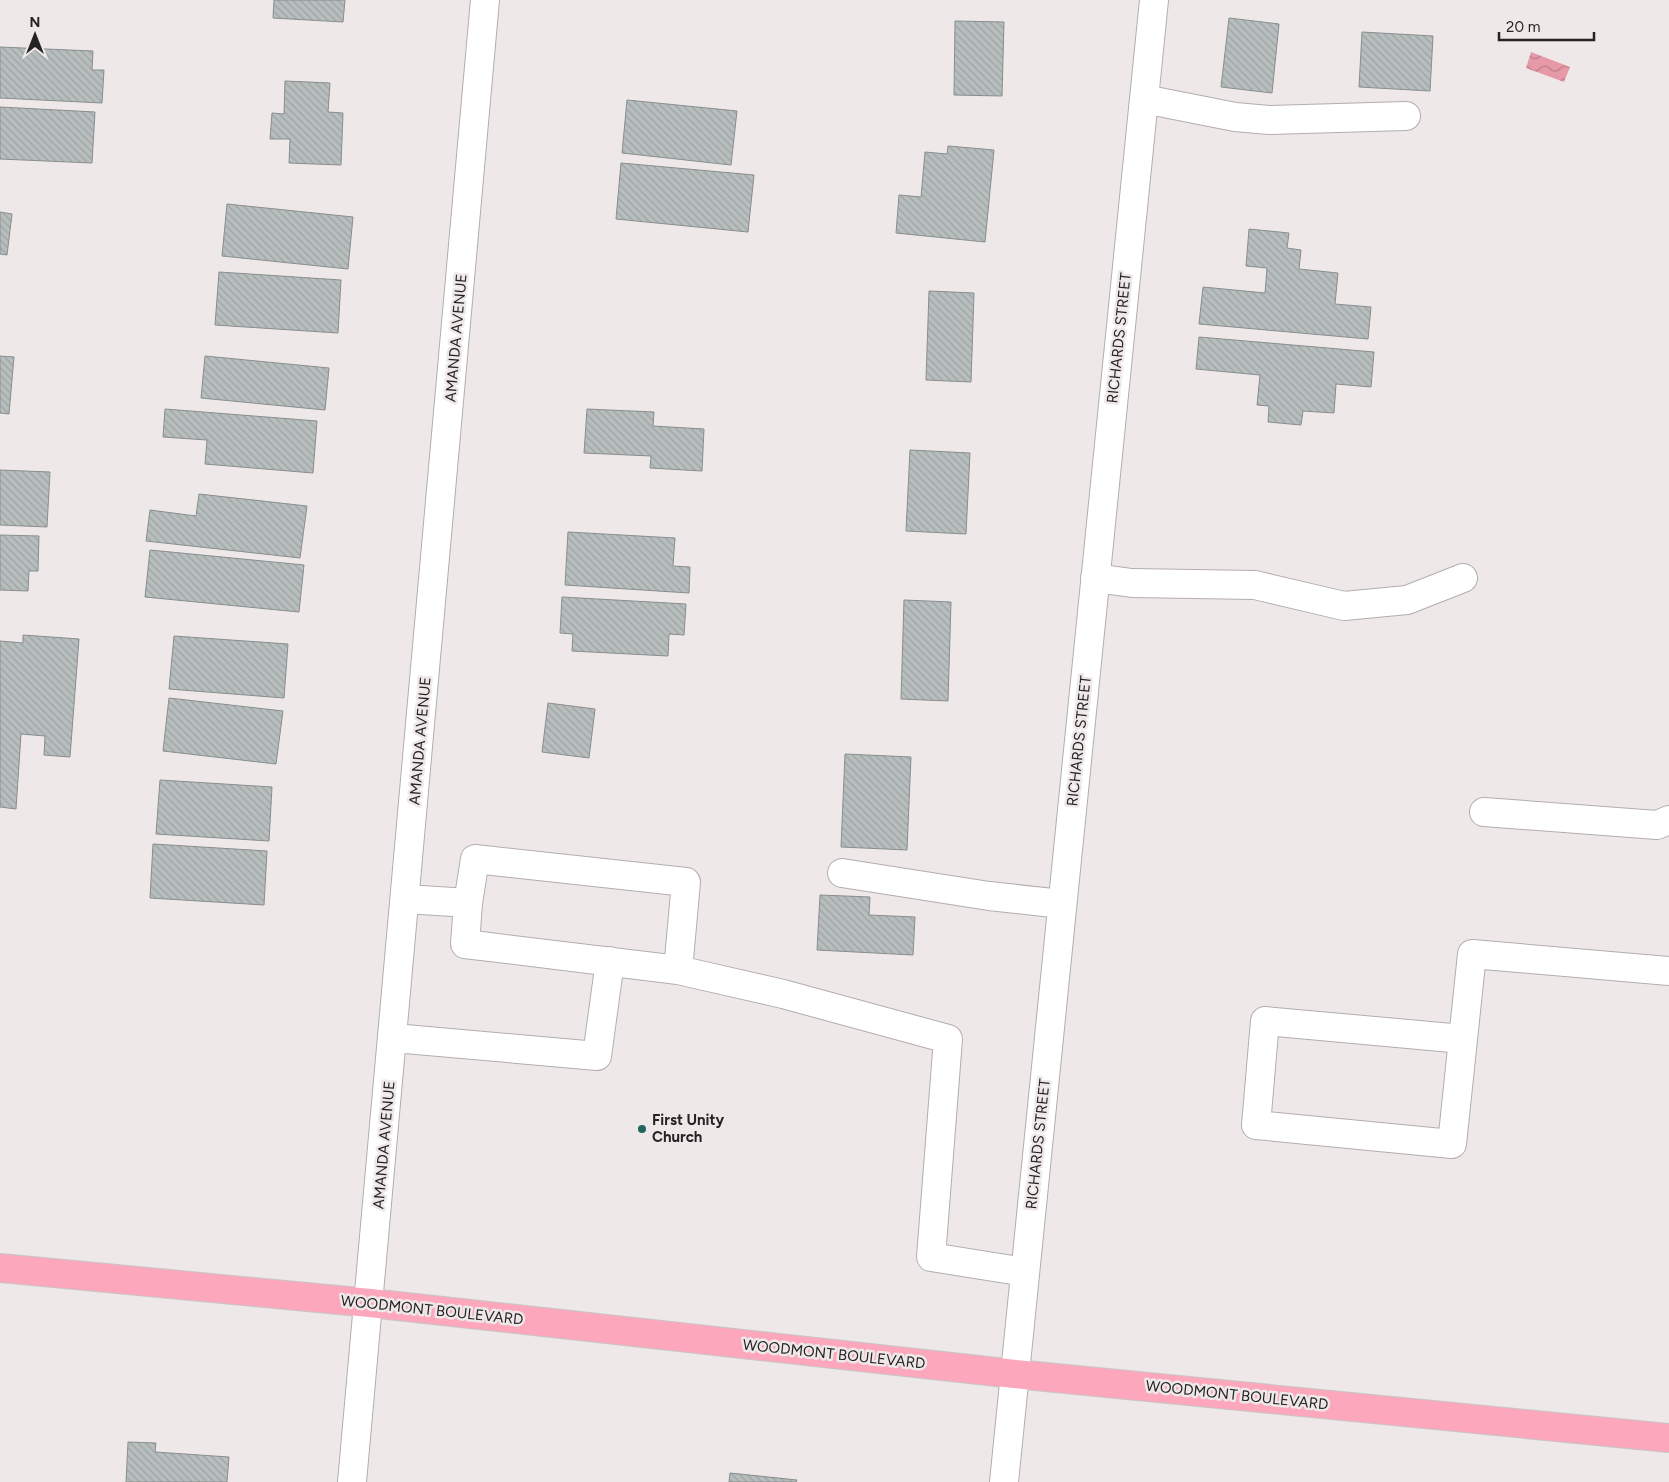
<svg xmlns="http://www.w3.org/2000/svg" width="1669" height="1482" font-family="Figtree,sans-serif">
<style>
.water{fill:url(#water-waves)}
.building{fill:url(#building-back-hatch);stroke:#888e8d}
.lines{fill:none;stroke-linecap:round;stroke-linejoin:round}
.minor-casing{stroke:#b4adae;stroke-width:30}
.major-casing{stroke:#c6c6c6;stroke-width:30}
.minor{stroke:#fff;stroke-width:28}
.major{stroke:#fda7bc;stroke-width:28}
.poi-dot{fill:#1f675d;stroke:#efe8e9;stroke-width:2}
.labels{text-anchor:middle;stroke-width:5;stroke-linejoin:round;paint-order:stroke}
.street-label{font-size:15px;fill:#252323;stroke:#efe8e9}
.poi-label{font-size:15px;font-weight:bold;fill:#252323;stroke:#efe8e9;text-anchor:start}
</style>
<defs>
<pattern id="water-waves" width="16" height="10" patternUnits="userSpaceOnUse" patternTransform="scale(1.25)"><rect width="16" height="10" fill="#e69aa8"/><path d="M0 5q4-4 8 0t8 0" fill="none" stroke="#ba7d88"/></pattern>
<pattern id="building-back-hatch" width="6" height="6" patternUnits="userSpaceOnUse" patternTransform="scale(1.25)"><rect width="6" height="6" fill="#b7bebd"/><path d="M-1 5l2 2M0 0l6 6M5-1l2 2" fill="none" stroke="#9da3a2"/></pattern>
</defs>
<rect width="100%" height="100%" fill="#efe8e9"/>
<path class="water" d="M1531 52 1570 67 1564 82 1526 68Z"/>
<path class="building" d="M274 0H345L343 22 273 18Z
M1229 18 1279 24 1272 93 1221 87Z
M955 21 1004 22 1002 96 954 95Z
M1362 32 1433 36 1430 91 1359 87Z
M0 47 93 51 92 70H104L102 103 0 98Z
M285 81 330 83 328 112 343 113 341 165 289 163 290 139H270L272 113 284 114Z
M627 100 737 111 731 165 622 153Z
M0 107 95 112 92 163 0 159Z
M948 146 994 150 985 242 896 233 899 195 921 197 925 152 947 154Z
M621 163 754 175 748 232 616 219Z
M227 204 353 217 348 269 222 256Z
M0 212 12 214 7 255 0 254Z
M1249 229 1289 233 1287 248 1301 250 1299 269 1338 273 1335 304 1371 307 1368 339 1199 324 1203 287 1265 293 1267 268 1246 266Z
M219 272 341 280 338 333 215 325Z
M929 291 974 293 971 382 926 380Z
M1199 337 1374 352 1371 387 1336 384 1334 413 1303 411 1301 425 1268 422 1269 406 1257 405 1260 375 1196 369Z
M0 356 14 357 9 414 0 413Z
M205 356 329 368 325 410 201 398Z
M165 409 317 421 313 473 205 464 207 440 163 437Z
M587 409 654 412 653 426 704 429 702 471 650 468 651 456 584 453Z
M910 450 970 453 966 534 906 531Z
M0 470 50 472 47 527 0 525Z
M199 494 307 506 300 558 146 541 150 510 196 516Z
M568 532 675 538 673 566 690 567 689 593 565 585Z
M0 535 39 536 38 571H29L28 591 0 590Z
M150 550 304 565 299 612 145 597Z
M562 597 686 604 684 635 669 634 668 656 572 651 573 634 560 633Z
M904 600 951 602 948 701 901 699Z
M23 635 79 639 70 757 44 755 45 736 21 734 16 809 0 807V641L23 643Z
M174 636 288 644 284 698 169 689Z
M169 698 283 711 276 764 163 751Z
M548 703 595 709 589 758 542 752Z
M845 754 911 757 907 850 841 847Z
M160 780 272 787 269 841 156 834Z
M153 844 267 851 264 905 150 898Z
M820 895 870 897 869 915 915 917 913 955 817 950Z
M128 1442 156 1443 155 1452 229 1457 227 1482H126Z
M730 1473 797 1480 796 1482H729Z"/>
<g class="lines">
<defs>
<path id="minor" d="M1144 99 1235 117 1269 120 1406 116
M1095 578 1132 583 1255 585 1344 606 1407 600 1463 578
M1484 812 1657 825 1669 820
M842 873 989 896 1062 904
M406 899 468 903 465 944 678 970 783 994 948 1039 931 1257 1025 1272
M468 903 475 859 686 882 678 970
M394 1038 597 1056 610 961
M1463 1039 1265 1021 1256 1125 1452 1144 1472 954 1669 971
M352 1482 485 0
M1004 1482 1154 0"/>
<path id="major" d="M0 1268 370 1303 1015 1374 1669 1438"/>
</defs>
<use href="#minor" class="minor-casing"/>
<use href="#major" class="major-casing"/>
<use href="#minor" class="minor"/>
<use href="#major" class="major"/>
</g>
<circle class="poi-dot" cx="642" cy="1129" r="5"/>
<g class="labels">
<g class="street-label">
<text transform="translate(456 338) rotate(-85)" y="5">AMANDA AVENUE</text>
<text transform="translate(1119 338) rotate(-84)" y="5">RICHARDS STREET</text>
<text transform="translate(420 741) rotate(-85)" y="5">AMANDA AVENUE</text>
<text transform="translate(1079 741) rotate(-84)" y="5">RICHARDS STREET</text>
<text transform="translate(1038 1144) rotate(-84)" y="5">RICHARDS STREET</text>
<text transform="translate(384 1145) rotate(-85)" y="5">AMANDA AVENUE</text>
<text transform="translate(432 1310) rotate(6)" y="5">WOODMONT BOULEVARD</text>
<text transform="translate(834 1354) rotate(6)" y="5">WOODMONT BOULEVARD</text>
<text transform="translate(1237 1395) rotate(6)" y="5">WOODMONT BOULEVARD</text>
</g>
<g class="poi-label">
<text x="652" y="1125">First Unity<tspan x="652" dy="17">Church</tspan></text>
</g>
</g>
<g transform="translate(35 35)" stroke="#efe8e9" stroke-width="4" paint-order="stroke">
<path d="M0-4L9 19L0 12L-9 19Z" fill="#252323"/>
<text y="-8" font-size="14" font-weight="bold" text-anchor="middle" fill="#252323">N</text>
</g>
<path d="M1499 32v8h95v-8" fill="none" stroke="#252323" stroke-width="2.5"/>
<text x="1506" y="32" font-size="15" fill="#252323" stroke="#efe8e9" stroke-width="4" paint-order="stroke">20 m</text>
</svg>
